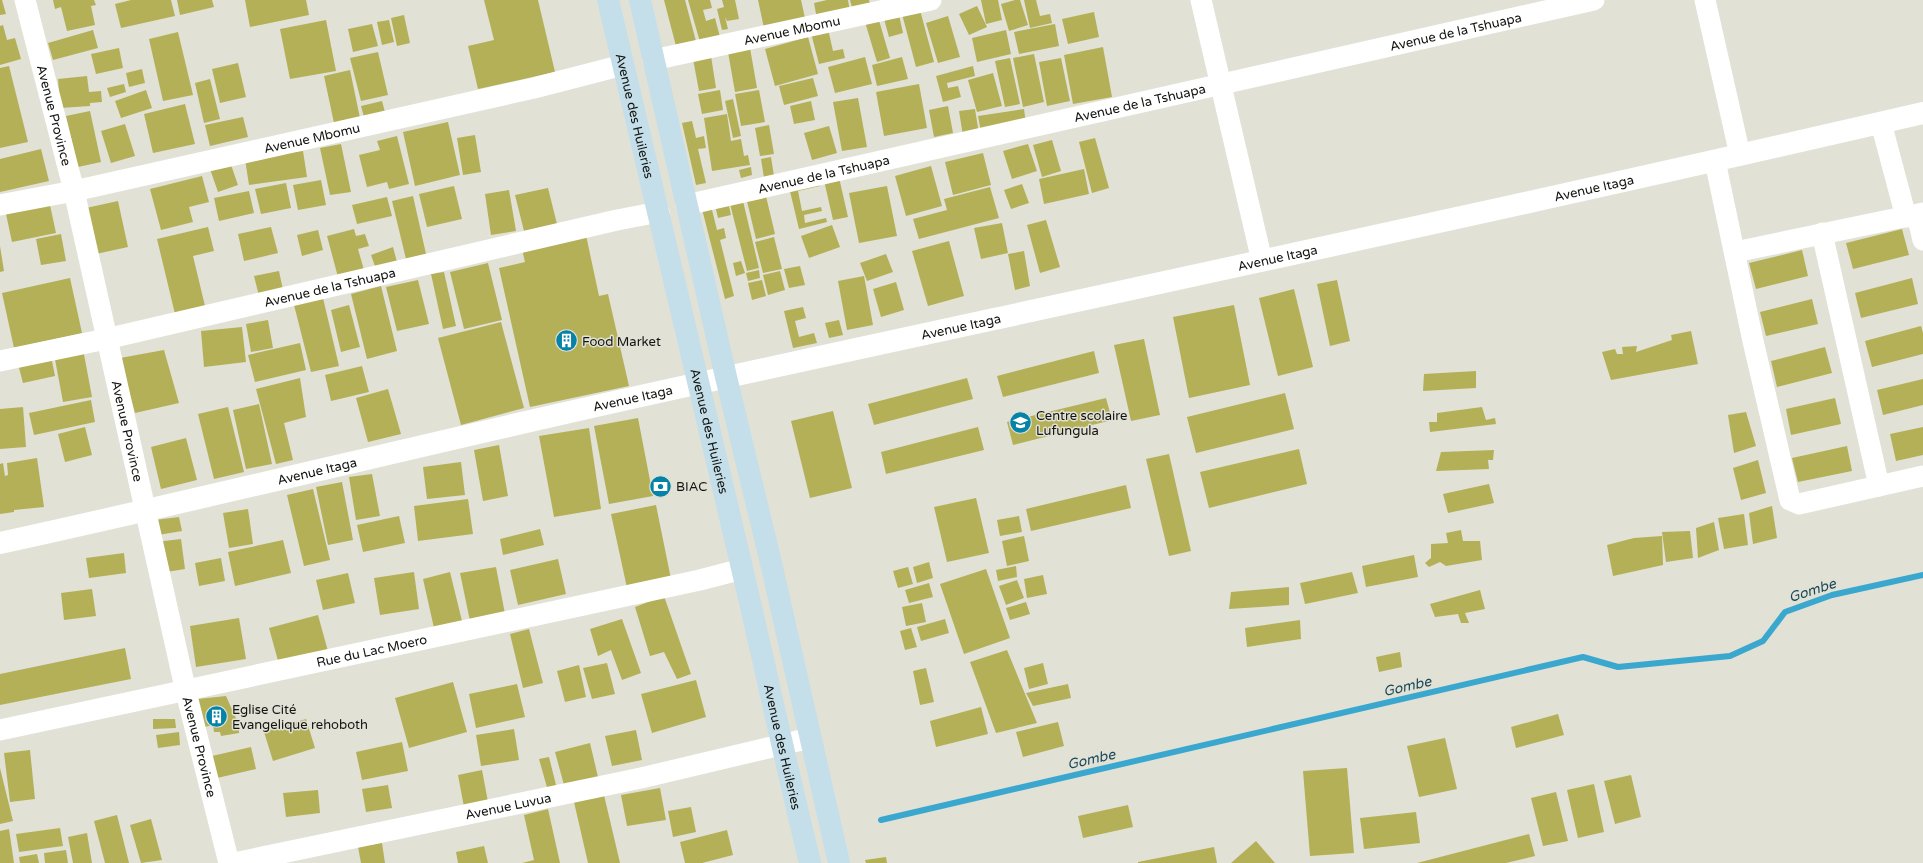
<svg xmlns="http://www.w3.org/2000/svg" width="1923" height="863" font-family="'Varela Round',sans-serif">
<style>
.lines{fill:none;stroke-linecap:round;stroke-linejoin:round}
.stream{stroke:#3aa7cf;stroke-width:6}
.building{fill:#b4b057}
.minor{stroke:#fff;stroke-width:21}
.tertiary{stroke:#fff;stroke-width:22}
.secondary{stroke:#c4dfe9;stroke-width:22}
.labels{text-anchor:middle;stroke-width:3;stroke-linejoin:round;paint-order:stroke}
.street-label{font-size:13px;fill:#131310;stroke:#e1e1d6}
.poi-label{font-size:13px;fill:#131310;stroke:#e1e1d6;text-anchor:start}
.water-label{font-size:14px;font-style:italic;fill:#1a4859;stroke:#e1e1d6}
</style>
<rect width="100%" height="100%" fill="#e1e1d6"/>
<g class="lines">
<path class="stream" d="M881 820 1583 657 1618 667 1730 656 1763 641 1785 612 1832 595 1923 575"/>
</g>
<path class="building" d="M0 0H2L6 14 0 15Z
M53 0H94L96 5 91 6 95 25 67 31 61 7 55 9Z
M131 0H171L175 16 121 28 115 4Z
M177 0H212L214 7 180 15Z
M245 0H306L309 15 250 27Z
M484 0H538L555 72 478 89 468 46 494 40Z
M664 0H685L697 45 677 50Z
M688 0H710L712 8 703 10 706 21 715 18 720 37 700 42Z
M722 0H735L739 19 727 21 725 17 728 29 722 30 717 9 724 7Z
M758 0H801L805 18 764 28Z
M827 0H848L850 12 817 19 814 3Z
M850 0H869L871 7 853 11Z
M981 0H998L1002 20 986 24Z
M1015 0H1020L1028 25 1009 31 1001 4Z
M1024 0H1036L1040 16 1050 14 1052 23 1030 28Z
M977 6 987 27 969 35 959 14Z
M920 10 934 62 916 67 902 14Z
M1094 12 1099 37 1068 44 1062 19Z
M404 15 410 43 397 46 391 18Z
M899 15 903 33 889 37 884 19Z
M948 16 960 57 938 63 926 23Z
M878 17 890 58 877 62 865 22Z
M326 20 336 71 290 79 280 29Z
M389 20 394 42 382 45 377 22Z
M372 24 378 46 353 52 348 29Z
M1055 24 1059 46 1019 54 1014 32Z
M3 25 7 40 15 38 21 59 0 65V26Z
M828 29 833 51 843 49 845 58 819 64 811 33Z
M93 30 98 48 53 60 48 43Z
M1006 30 1011 54 977 62 972 38Z
M178 32 193 95 163 101 149 39Z
M808 37 818 74 775 86 765 49Z
M1103 47 1112 97 1073 104 1064 55Z
M119 48 123 68 96 74 91 54Z
M750 48 757 88 735 92 728 52Z
M378 52 388 95 361 101 350 58Z
M1034 54 1044 102 1023 107 1013 58Z
M711 56 716 88 699 91 693 59Z
M865 57 872 84 835 93 828 67Z
M902 57 908 79 877 86 872 65Z
M1010 58 1020 104 1005 107 995 61Z
M1061 58 1070 101 1047 106 1039 62Z
M238 63 246 97 220 103 212 69Z
M9 66 28 142 0 148V68Z
M973 66 975 76 947 83 948 88 958 86 961 97 943 102 936 76Z
M142 69 145 83 129 87 126 73Z
M350 70 360 118 334 123 324 76Z
M993 73 1002 106 977 112 968 80Z
M87 76 89 92 101 91 102 102 90 103V106L60 108 58 79Z
M813 78 818 96 784 105 779 86Z
M210 79 220 119 204 123 195 83Z
M124 84 126 92 110 97 107 88Z
M919 84 927 128 884 136 876 92Z
M146 90 152 108 121 118 115 101Z
M720 90 723 110 702 114 698 94Z
M759 90 765 122 741 126 735 94Z
M858 98 867 147 842 151 833 102Z
M733 99 741 136 733 138 725 101Z
M382 101 385 112 364 117 361 106Z
M811 101 815 120 794 124 790 106Z
M185 104 195 144 153 153 144 114Z
M948 106 953 133 934 137 929 110Z
M975 109 979 134 963 136 959 111Z
M1024 109 1026 124 981 132 978 116Z
M90 111 101 162 78 167 66 116Z
M727 114 731 141 741 139 744 156 748 155 750 165 712 171 704 118Z
M243 117 248 137 210 146 205 125Z
M692 121 696 138 704 136 706 148 698 149 706 183 696 185 682 123Z
M448 122 460 175 415 186 403 132Z
M125 124 135 156 111 163 101 131Z
M769 125 774 154 760 156 755 128Z
M829 126 837 153 812 160 804 133Z
M475 135 481 172 463 175 457 138Z
M397 136 409 184 389 189 387 182 367 187 359 155 380 150 377 141Z
M1095 138 1109 188 1092 193 1079 142Z
M1052 140 1061 171 1042 177 1033 145Z
M341 144 351 192 330 195 320 148Z
M1028 144 1037 171 1012 179 1003 151Z
M41 149 49 181 0 192V159Z
M303 151 307 177 249 185 245 159Z
M983 153 991 185 953 195 945 162Z
M771 157 774 176 764 178 761 159Z
M230 162 238 185 218 192 210 169Z
M931 166 942 206 906 216 895 176Z
M751 167 752 175 741 178 739 170Z
M1084 169 1089 194 1044 204 1039 179Z
M838 173 848 217 833 220 823 176Z
M202 176 209 202 189 207 193 222 161 230 150 189Z
M321 180 326 205 298 210 293 185Z
M818 180 820 186 798 191 802 211 821 207 822 211 804 215 805 223 826 218 827 222 799 229 789 187Z
M286 183 291 208 261 214 255 189Z
M1022 184 1029 203 1011 209 1004 190Z
M454 186 462 219 427 227 419 194Z
M887 186 897 236 859 243 849 193Z
M990 187 999 218 919 239 913 219 947 210 944 199Z
M548 188 557 224 524 231 515 195Z
M509 190 516 231 491 235 485 194Z
M249 191 254 213 219 221 214 198Z
M765 192 775 234 756 239 746 197Z
M413 196 426 254 406 259 392 201Z
M387 197 392 216 357 224 352 205Z
M742 197 759 268 747 271 729 200Z
M118 201 128 247 96 254 86 208Z
M728 202 731 215 718 218 715 205Z
M50 205 56 233 12 242 6 214Z
M711 206 717 230 724 228 726 238 720 240 734 296 725 299 702 209Z
M1046 220 1060 267 1040 273 1027 225Z
M1002 223 1008 253 981 259 974 228Z
M832 225 840 247 809 258 801 236Z
M208 227 214 251 193 256 205 306 175 314 157 239Z
M271 227 278 253 244 261 238 234Z
M354 229 356 236 365 234 369 246 358 249 364 270 338 277 327 236Z
M1902 229 1909 255 1853 269 1846 243Z
M318 230 323 250 302 256 297 235Z
M61 234 66 261 41 265 36 239Z
M586 235 599 296 608 294 629 386 530 407 499 268 525 262 522 249Z
M774 237 782 269 763 273 755 242Z
M949 241 964 296 928 306 912 251Z
M0 246 4 271 0 272Z
M393 247 397 262 376 269 371 255Z
M1802 250 1808 276 1756 289 1749 263Z
M1024 251 1030 286 1015 290 1008 254Z
M886 254 893 272 867 281 860 263Z
M741 261 745 273 736 276 733 263Z
M488 263 502 320 464 329 450 272Z
M800 266 805 285 789 288 784 269Z
M759 270 760 278 748 281 746 273Z
M279 271 283 290 259 296 254 276Z
M780 271 785 290 768 295 763 275Z
M444 272 456 326 443 329 431 274Z
M864 276 873 325 847 330 838 281Z
M70 278 82 333 14 348 2 293Z
M1912 278 1918 304 1861 318 1855 293Z
M418 280 429 324 397 331 386 287Z
M762 280 766 296 752 300 748 283Z
M1337 280 1350 341 1330 346 1317 284Z
M896 282 904 310 881 317 873 289Z
M381 286 397 351 367 359 351 294Z
M1294 289 1313 367 1278 376 1259 298Z
M323 298 339 366 311 372 294 305Z
M1812 299 1818 324 1766 336 1760 312Z
M349 305 360 347 341 352 331 310Z
M1234 305 1250 385 1189 398 1173 317Z
M803 307 806 318 795 321 799 337 814 333 817 343 793 348 784 311Z
M268 320 273 348 251 352 246 324Z
M839 320 843 335 829 338 825 323Z
M501 322 524 408 461 425 438 338Z
M1921 326 1923 333V354L1872 367 1865 341Z
M242 327 246 362 204 367 201 331Z
M1691 331 1698 364 1611 380 1602 352 1615 349 1617 354H1623L1622 347 1637 346 1636 352 1672 340 1671 335Z
M1144 339 1160 415 1131 421 1114 345Z
M300 343 306 370 255 382 248 355Z
M1825 347 1832 373 1777 387 1771 361Z
M83 349 92 397 63 402 54 354Z
M164 350 179 403 135 413 120 358Z
M1094 351 1099 373 1003 397 997 376Z
M51 356 55 376 23 383 18 364Z
M362 366 369 392 331 401 325 375Z
M1476 371V388L1423 391 1424 374Z
M300 378 306 417 284 423 293 460 276 464 256 389Z
M967 378 973 399 874 425 868 404Z
M1923 379V405L1883 415 1877 390Z
M388 389 401 434 368 442 356 398Z
M1285 393 1294 429 1196 453 1187 417Z
M1106 398 1112 420 1013 445 1007 422Z
M1835 398 1841 424 1791 435 1786 409Z
M91 400 95 422 34 435 29 413Z
M259 404 272 464 246 469 233 410Z
M23 407 26 447 0 449V409Z
M228 407 244 472 214 479 198 414Z
M1482 407 1486 420 1495 418 1496 424 1430 432 1429 422H1437V413Z
M833 411 852 488 810 498 791 421Z
M1746 412 1756 446 1734 453 1728 415Z
M638 418 653 496 609 504 594 426Z
M85 427 92 455 65 462 58 434Z
M978 427 984 450 886 474 881 452Z
M1923 427V455L1896 461 1890 434Z
M589 428 601 509 554 517 539 436Z
M186 438 197 480 161 489 151 447Z
M499 445 508 496 483 501 474 450Z
M1847 446 1852 471 1798 482 1792 458Z
M1299 449 1307 484 1209 508 1200 472Z
M1494 450 1493 460H1488L1489 469 1436 471 1441 452Z
M1169 454 1191 551 1169 556 1146 459Z
M37 458 44 507 14 510V512L0 514V464L3 463 5 476 8 475 7 463Z
M1758 460 1766 493 1741 500 1733 468Z
M461 462 465 495 427 499 423 467Z
M372 474 380 516 356 520 349 477Z
M342 482 353 540 328 545 316 487Z
M1489 484 1494 503 1448 513 1443 494Z
M1126 485 1131 508 1031 531 1026 509Z
M313 489 330 560 304 566 287 495Z
M976 498 989 553 947 562 934 507Z
M468 499 473 534 418 541 414 506Z
M656 505 671 579 627 588 611 514Z
M1772 506 1777 538 1753 544 1749 513Z
M248 509 253 544 229 548 223 513Z
M1744 514 1748 545 1724 549 1718 518Z
M399 516 405 543 363 552 357 525Z
M1019 516 1022 532 1000 536 997 520Z
M179 517 182 531 158 535 155 520Z
M1714 522 1719 550 1698 558 1696 528Z
M540 529 544 545 503 555 500 539Z
M1461 530 1463 541H1480L1482 560 1446 566 1440 562 1429 567 1425 563 1431 558V544L1448 543 1446 533Z
M1690 531 1693 558 1666 562 1662 532Z
M1024 536 1029 561 1007 566 1002 541Z
M1662 536 1663 565 1613 576 1607 545 1634 538Z
M181 539 185 569 160 573 156 542Z
M283 540 291 573 235 586 228 552Z
M124 553 126 573 89 578 86 558Z
M1414 555 1418 577 1366 587 1362 566Z
M221 558 225 581 199 586 195 563Z
M558 559 566 594 518 605 510 570Z
M929 562 933 578 917 583 913 567Z
M1016 566 1017 577 998 581 996 570Z
M496 567 505 614 470 621 460 573Z
M908 567 913 584 898 588 893 571Z
M986 569 1010 638 964 654 940 584Z
M414 572 419 609 380 615 374 578Z
M450 572 462 621 434 628 423 579Z
M1352 572 1358 593 1305 604 1300 583Z
M348 573 355 603 323 610 316 580Z
M1043 575 1047 594 1027 598 1024 579Z
M1017 580 1024 598 1006 605 999 586Z
M929 583 933 597 909 603 905 590Z
M1289 587V605L1229 609 1231 592Z
M92 589 96 616 64 620 61 593Z
M1480 590 1485 609 1465 613 1469 623H1461L1458 614 1435 617 1430 604Z
M664 596 691 674 677 679 664 652 650 656 635 607Z
M1026 602 1030 614 1010 620 1006 608Z
M922 603 926 622 906 626 902 607Z
M318 615 329 655 280 668 269 628Z
M239 618 246 659 196 667 190 626Z
M622 619 641 673 622 680 611 650 598 656 590 629Z
M945 619 949 633 921 641 917 627Z
M1300 620 1301 639 1247 647 1245 628Z
M911 628 917 647 905 650 900 631Z
M529 629 543 683 523 688 510 634Z
M125 648 131 679 0 705V674Z
M1007 650 1037 723 996 733 970 662Z
M1400 652 1402 667 1379 672 1376 657Z
M607 663 615 694 592 699 583 668Z
M1043 663 1048 684 1029 689 1024 668Z
M579 665 586 697 565 702 557 671Z
M926 668 934 702 920 705 913 671Z
M696 680 706 717 652 733 641 694Z
M453 682 467 732 409 748 395 698Z
M517 684 525 717 476 728 469 694Z
M1068 684 1071 698 1033 706 1026 693Z
M226 696 239 725V733L221 736 220 732H214L213 725 200 728 198 699Z
M981 707 988 734 936 747 930 721Z
M1558 714 1564 735 1516 748 1511 727Z
M153 719H175L176 728 153 729Z
M306 719 315 748 273 761 264 732Z
M1058 722 1064 746 1023 757 1016 732Z
M514 729 519 760 481 766 476 735Z
M636 730 642 760 612 766 605 736Z
M179 732 180 745 158 748 156 735Z
M1445 738 1457 789 1419 797 1407 746Z
M402 742 408 771 362 780 356 752Z
M590 743 598 777 564 785 555 752Z
M251 747 256 769 217 778 212 756Z
M30 750 35 799 10 802 4 753Z
M549 757 557 789 548 791 539 759Z
M0 768 13 821 0 824Z
M1347 768 1354 853 1310 856 1303 771Z
M482 770 488 802 464 807 458 775Z
M1631 775 1641 817 1615 824 1604 781Z
M1594 784 1604 832 1578 838 1567 790Z
M388 785 392 808 366 812 362 789Z
M660 788 666 820 627 826 621 795Z
M318 790 320 813 286 817 283 793Z
M1556 792 1568 841 1543 846 1531 798Z
M604 795 620 863H588L574 802Z
M1128 805 1133 827 1083 838 1078 816Z
M691 807 696 832 673 837 668 811Z
M548 809 560 863H522L534 860 524 815Z
M1416 812 1420 843 1364 849 1360 818Z
M117 815 129 863H105L94 821Z
M151 819 162 860 141 863 130 825Z
M60 828 63 846 19 852 16 834Z
M9 829 14 863H0V831Z
M727 830 733 855 702 863H685L680 842Z
M87 833 92 863H73L68 837Z
M1529 834 1535 856 1506 863H1417Z
M1256 841 1275 863H1231Z
M382 843 385 863H361L358 847Z
M484 846 488 863H458L456 852Z
M1214 847 1217 863H1138V862Z
M66 850 68 863H45L44 853Z
M37 854 39 863H20L19 857Z
M886 857 887 863H866L865 860Z"/>
<g class="lines">
<g class="minor">
<path id="s1" d="M25 0 74 191 186 692 229 863"/>
<path d="M1201 0 1262 261"/>
<path d="M1705 0 1740 155"/>
<path id="s2" d="M653 60 931 0"/>
<path d="M1881 123 1906 217"/>
<path d="M1715 161 1753 341 1790 500 1799 504 1923 476"/>
<path id="s3" d="M0 205 74 191 534 88 623 65"/>
<path id="s4" d="M686 205 1594 0"/>
<path d="M1917 215 1923 240"/>
<path d="M1822 233 1879 486"/>
<path d="M1735 252 1923 213"/>
<path id="s5" d="M0 361 106 339 617 220 659 212"/>
<path id="s6" d="M0 730 700 580 742 569"/>
<path id="s7" d="M234 863 641 778 810 738"/>
</g>
<path class="tertiary" id="s8" d="M0 543C239 491 476 431 714 380 1117 292 1521 206 1923 113"/>
<g class="secondary">
<path id="s9" d="M608 0C652 189 698 378 742 568 765 666 786 765 810 863"/>
<path d="M640 0 726 377 771 563 839 863"/>
</g>
</g>
<defs>
<symbol id="building-disc" viewBox="-11 -11 22 22"><circle r="9.5" fill="#0582a7" stroke="#e1e1d6"/><path d="M-4-6H4V6H1V3H-1V6H-4ZM-2.5-4.3h1.7v1.8h-1.7ZM.8-4.3h1.7v1.8H.8ZM-2.5-1h1.7V.8h-1.7ZM.8-1h1.7V.8H.8Z" fill="#fff"/></symbol>
<symbol id="school-disc" viewBox="-11 -11 22 22"><circle r="9.5" fill="#0582a7" stroke="#e1e1d6"/><path d="M0-5L7-2L0 1L-7-2ZM-4 1L0 2.5L4 1V4Q0 6-4 4Z" fill="#fff"/></symbol>
<symbol id="bank-disc" viewBox="-11 -11 22 22"><circle r="9.5" fill="#0582a7" stroke="#e1e1d6"/><path d="M-6-4H6V4H-6ZM0-2.3a2.3 2.3 0 1 0 0 4.6a2.3 2.3 0 1 0 0-4.6Z" fill="#fff"/></symbol>
</defs>
<g fill-rule="evenodd">
<use href="#building-disc" x="554" y="328" width="25" height="25"/>
<use href="#school-disc" x="1008" y="410" width="25" height="25"/>
<use href="#bank-disc" x="648" y="474" width="25" height="25"/>
<use href="#building-disc" x="204" y="704" width="25" height="25"/>
</g>
<g class="labels">
<g class="street-label">
<text dy="5" stroke="none"><textPath href="#s2" startOffset="142">Avenue Mbomu</textPath></text>
<text dy="5" stroke="none"><textPath href="#s4" startOffset="789">Avenue de la Tshuapa</textPath></text>
<text dy="5" stroke="none"><textPath href="#s4" startOffset="465">Avenue de la Tshuapa</textPath></text>
<text dy="5" stroke="none"><textPath href="#s1" startOffset="119">Avenue Province</textPath></text>
<text dy="5" stroke="none"><textPath href="#s9" startOffset="119">Avenue des Huileries</textPath></text>
<text dy="5" stroke="none"><textPath href="#s3" startOffset="319">Avenue Mbomu</textPath></text>
<text dy="5" stroke="none"><textPath href="#s4" startOffset="141">Avenue de la Tshuapa</textPath></text>
<text dy="5" stroke="none"><textPath href="#s8" startOffset="1633">Avenue Itaga</textPath></text>
<text dy="5" stroke="none"><textPath href="#s8" startOffset="1309">Avenue Itaga</textPath></text>
<text dy="5" stroke="none"><textPath href="#s5" startOffset="338">Avenue de la Tshuapa</textPath></text>
<text dy="5" stroke="none"><textPath href="#s8" startOffset="985">Avenue Itaga</textPath></text>
<text dy="5" stroke="none"><textPath href="#s8" startOffset="649">Avenue Itaga</textPath></text>
<text dy="5" stroke="none"><textPath href="#s1" startOffset="443">Avenue Province</textPath></text>
<text dy="5" stroke="none"><textPath href="#s9" startOffset="443">Avenue des Huileries</textPath></text>
<text dy="5" stroke="none"><textPath href="#s8" startOffset="325">Avenue Itaga</textPath></text>
<text dy="5" stroke="none"><textPath href="#s6" startOffset="380">Rue du Lac Moero</textPath></text>
<text dy="5" stroke="none"><textPath href="#s1" startOffset="767">Avenue Province</textPath></text>
<text dy="5" stroke="none"><textPath href="#s9" startOffset="767">Avenue des Huileries</textPath></text>
<text dy="5" stroke="none"><textPath href="#s7" startOffset="280">Avenue Luvua</textPath></text>
</g>
<g class="poi-label">
<text x="582" y="346">Food Market</text>
<text x="1036" y="420">Centre scolaire<tspan x="1036" dy="15">Lufungula</tspan></text>
<text x="676" y="491">BIAC</text>
<text x="232" y="714">Eglise Cité<tspan x="232" dy="15">Evangelique rehoboth</tspan></text>
</g>
<g class="water-label">
<text transform="translate(1812 590) rotate(-18)" y="5">Gombe</text>
<text transform="translate(1407 686) rotate(-13)" y="5">Gombe</text>
<text transform="translate(1091 759) rotate(-13)" y="5">Gombe</text>
</g>
</g>
</svg>
